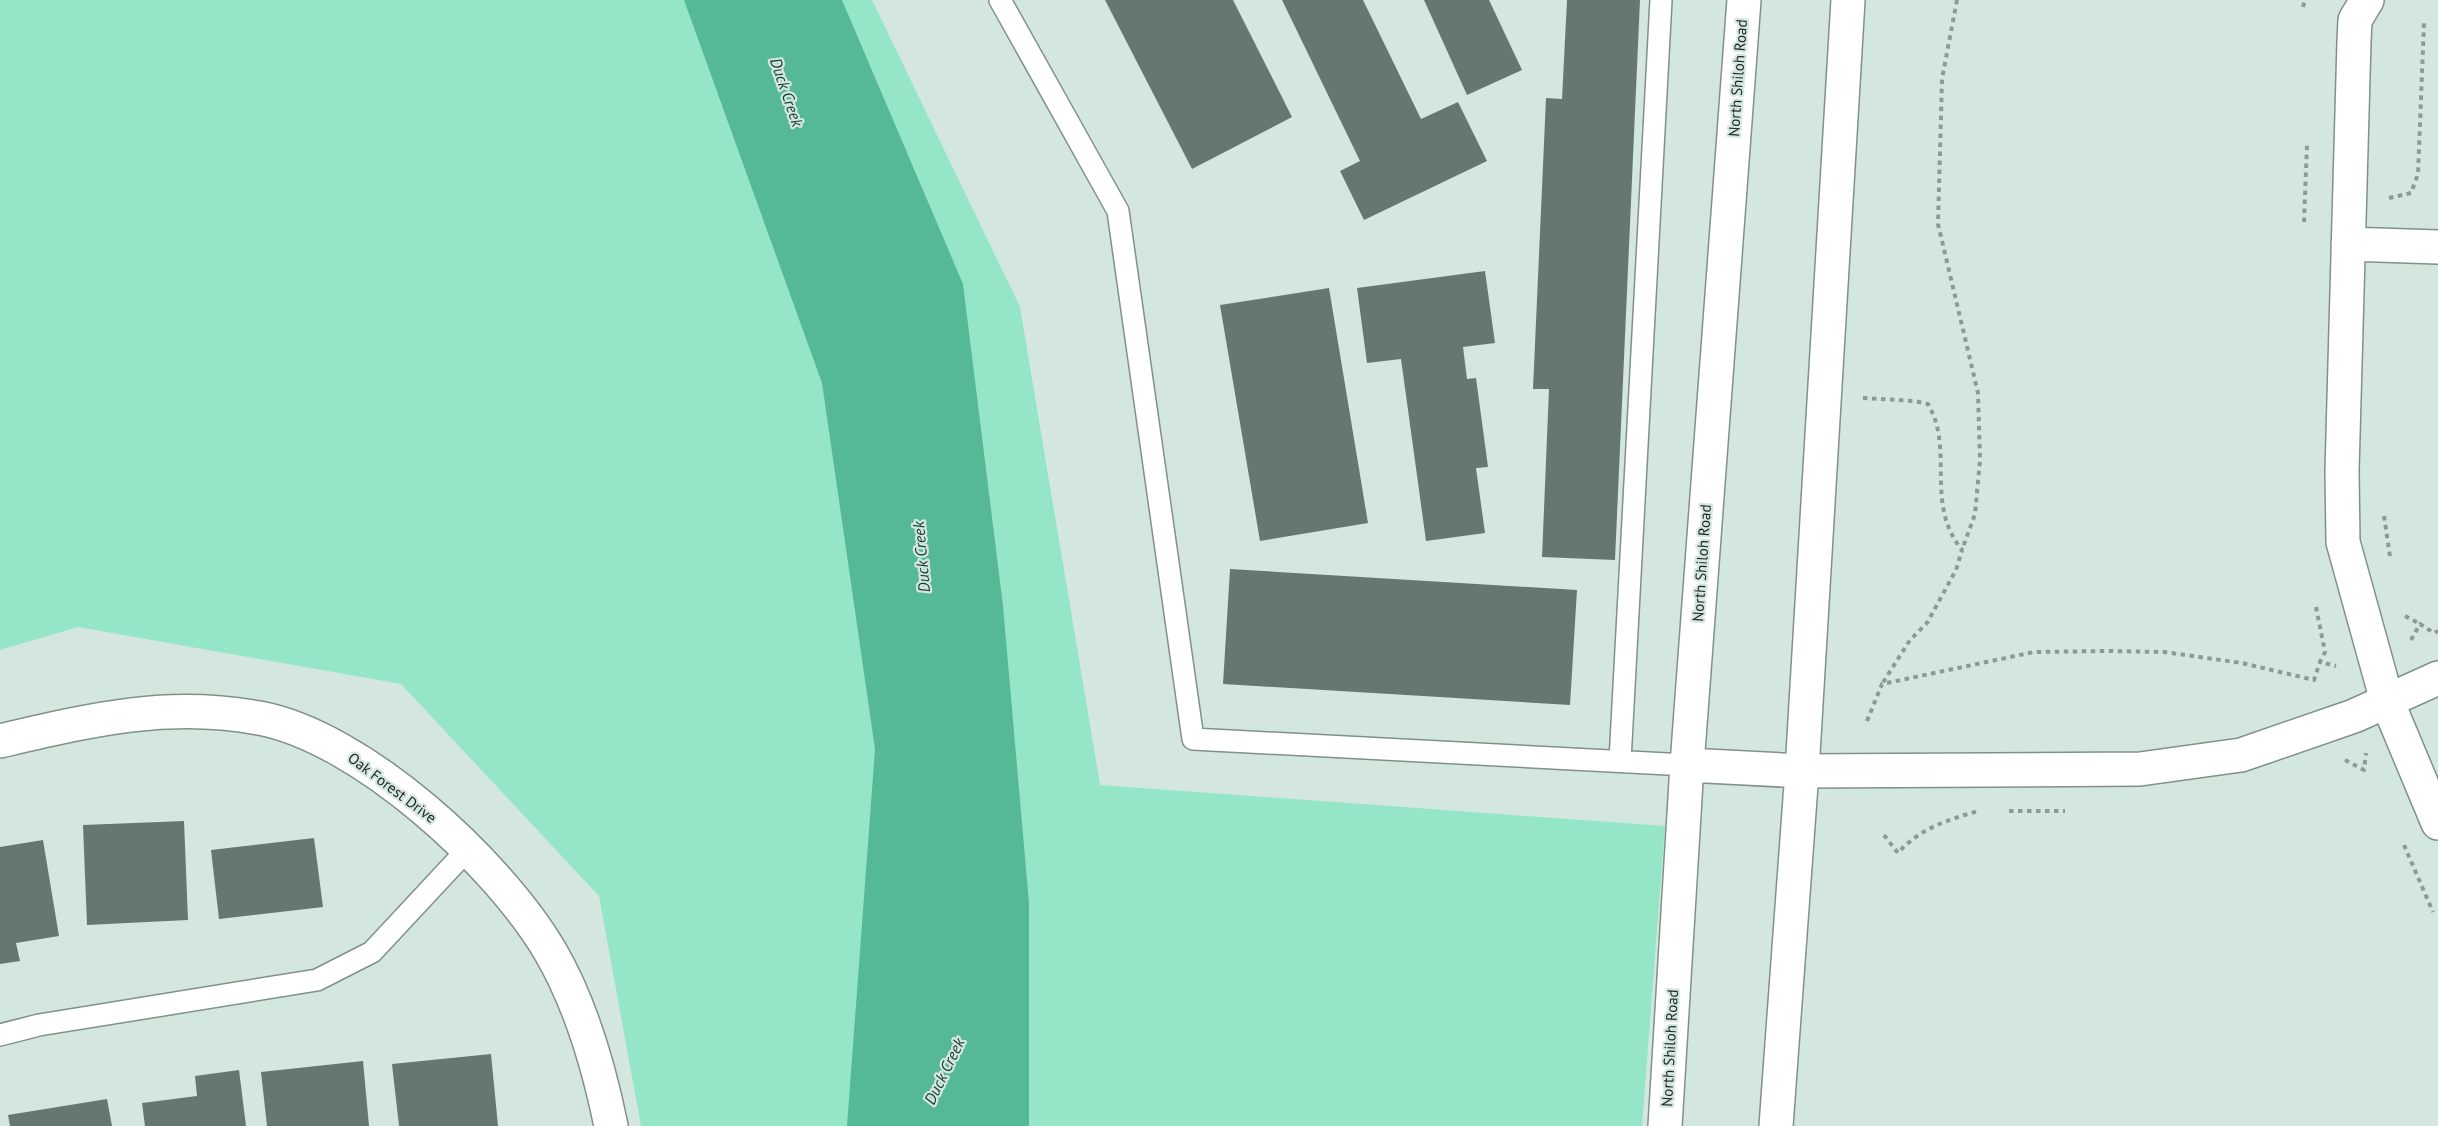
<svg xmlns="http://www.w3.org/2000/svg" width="2438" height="1126" font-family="'PT Sans',sans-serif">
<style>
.green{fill:#95e6c6}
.water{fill:#56b995}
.building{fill:#66776f}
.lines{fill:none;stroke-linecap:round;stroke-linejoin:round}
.lane-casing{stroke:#7f9189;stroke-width:24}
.street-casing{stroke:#7f9189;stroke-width:36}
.secondary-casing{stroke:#7f9189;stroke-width:36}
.path{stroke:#8c9a94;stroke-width:4;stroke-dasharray:4.5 4.5;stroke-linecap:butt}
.lane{stroke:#fff;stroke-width:21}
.street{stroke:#fff;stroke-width:33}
.secondary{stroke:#fff;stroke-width:33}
.labels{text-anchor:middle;stroke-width:4.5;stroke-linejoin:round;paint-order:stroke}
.street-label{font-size:15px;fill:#1d2522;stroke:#d4e7de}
.water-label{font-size:16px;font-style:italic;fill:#174233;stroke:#d4e7de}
</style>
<rect width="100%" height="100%" fill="#d4e7de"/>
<path class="green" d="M0 0H872L1020 307 1100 785 1665 826 1642 1126H641L599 896 401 684 78 627 0 650Z"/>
<path class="water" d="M684 0H842L963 284 1003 606 1029 903V1126H847L875 749 822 383Z"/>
<path class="building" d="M1105 0H1233L1292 117 1192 169Z
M1282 0H1363L1421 119 1458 102 1487 161 1364 220 1340 171 1360 161Z
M1424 0H1489L1522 70 1467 95Z
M1567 0H1640L1615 560 1542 557 1549 389H1533L1546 98 1562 99Z
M1485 271 1495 343 1463 347 1467 379 1476 378 1488 467 1476 468 1485 533 1426 541 1401 359 1367 363 1357 288Z
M1329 288 1368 523 1260 541 1220 305Z
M1230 569 1577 590 1570 705 1223 684Z
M184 821 188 920 87 925 83 825Z
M314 838 323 907 219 919 211 850Z
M43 840 59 936 16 943 20 961 0 964V847Z
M491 1054 498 1126H399L392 1064Z
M363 1061 369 1126H267L261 1072Z
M239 1070 246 1126H145L142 1103 197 1096 195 1076Z
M107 1099 112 1126H10L8 1115Z"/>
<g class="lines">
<defs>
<path id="lane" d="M1000 0 1118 211 1193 739 1687 765
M1620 761 1661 0
M0 1035 39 1025 317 980 372 952 468 849"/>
<path id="street" d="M2367 0 2355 20 2354 41 2342 471 2343 542 2387 701 2438 823
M2348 244 2438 247
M0 741C90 720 166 701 259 718 362 737 498 863 550 951 581 1004 599 1067 611 1126
M1802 771 2140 769 2241 755 2354 716 2438 678"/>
<path id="secondary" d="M1687 765 1802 771
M1665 1126 1687 765 1744 0
M1776 1126 1802 771 1848 0"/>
</defs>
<use href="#lane" class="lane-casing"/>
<use href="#street" class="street-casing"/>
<use href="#secondary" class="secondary-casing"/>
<path class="path" d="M1957 0 1942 79 1938 224 1978 393 1980 460 1975 514 1962 550
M2303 7 2305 0
M2389 198 2411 193 2418 174 2424 23
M2304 222 2307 145
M1863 398 1914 401 1928 404C1955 450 1924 503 1962 550L1956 570 1927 623 1910 640 1882 684
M2384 516 2390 556
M2316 607 2325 652 2320 662 2336 666
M2405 616 2420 624
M2411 640 2420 624 2434 633 2438 631
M1867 721 1882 684 2034 652 2108 651 2164 652 2242 663 2314 680 2320 662
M2345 760 2364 770 2366 753
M2009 811H2065
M1884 835 1898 853C1919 829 1947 820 1978 811
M2404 845 2433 912"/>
<use href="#lane" class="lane"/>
<use href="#street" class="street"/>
<use href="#secondary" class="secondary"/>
</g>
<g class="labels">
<g class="street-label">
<text transform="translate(1738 78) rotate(-86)" y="5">North Shiloh Road</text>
<text transform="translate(1702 563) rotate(-86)" y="5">North Shiloh Road</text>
<text transform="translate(392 788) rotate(37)" y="5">Oak Forest Drive</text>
<text transform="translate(1670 1048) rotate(-87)" y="5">North Shiloh Road</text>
</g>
<g class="water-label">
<text transform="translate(787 92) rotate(71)" y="6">Duck Creek</text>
<text transform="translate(921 557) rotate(-95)" y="6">Duck Creek</text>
<text transform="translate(944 1071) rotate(-64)" y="6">Duck Creek</text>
</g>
</g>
</svg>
